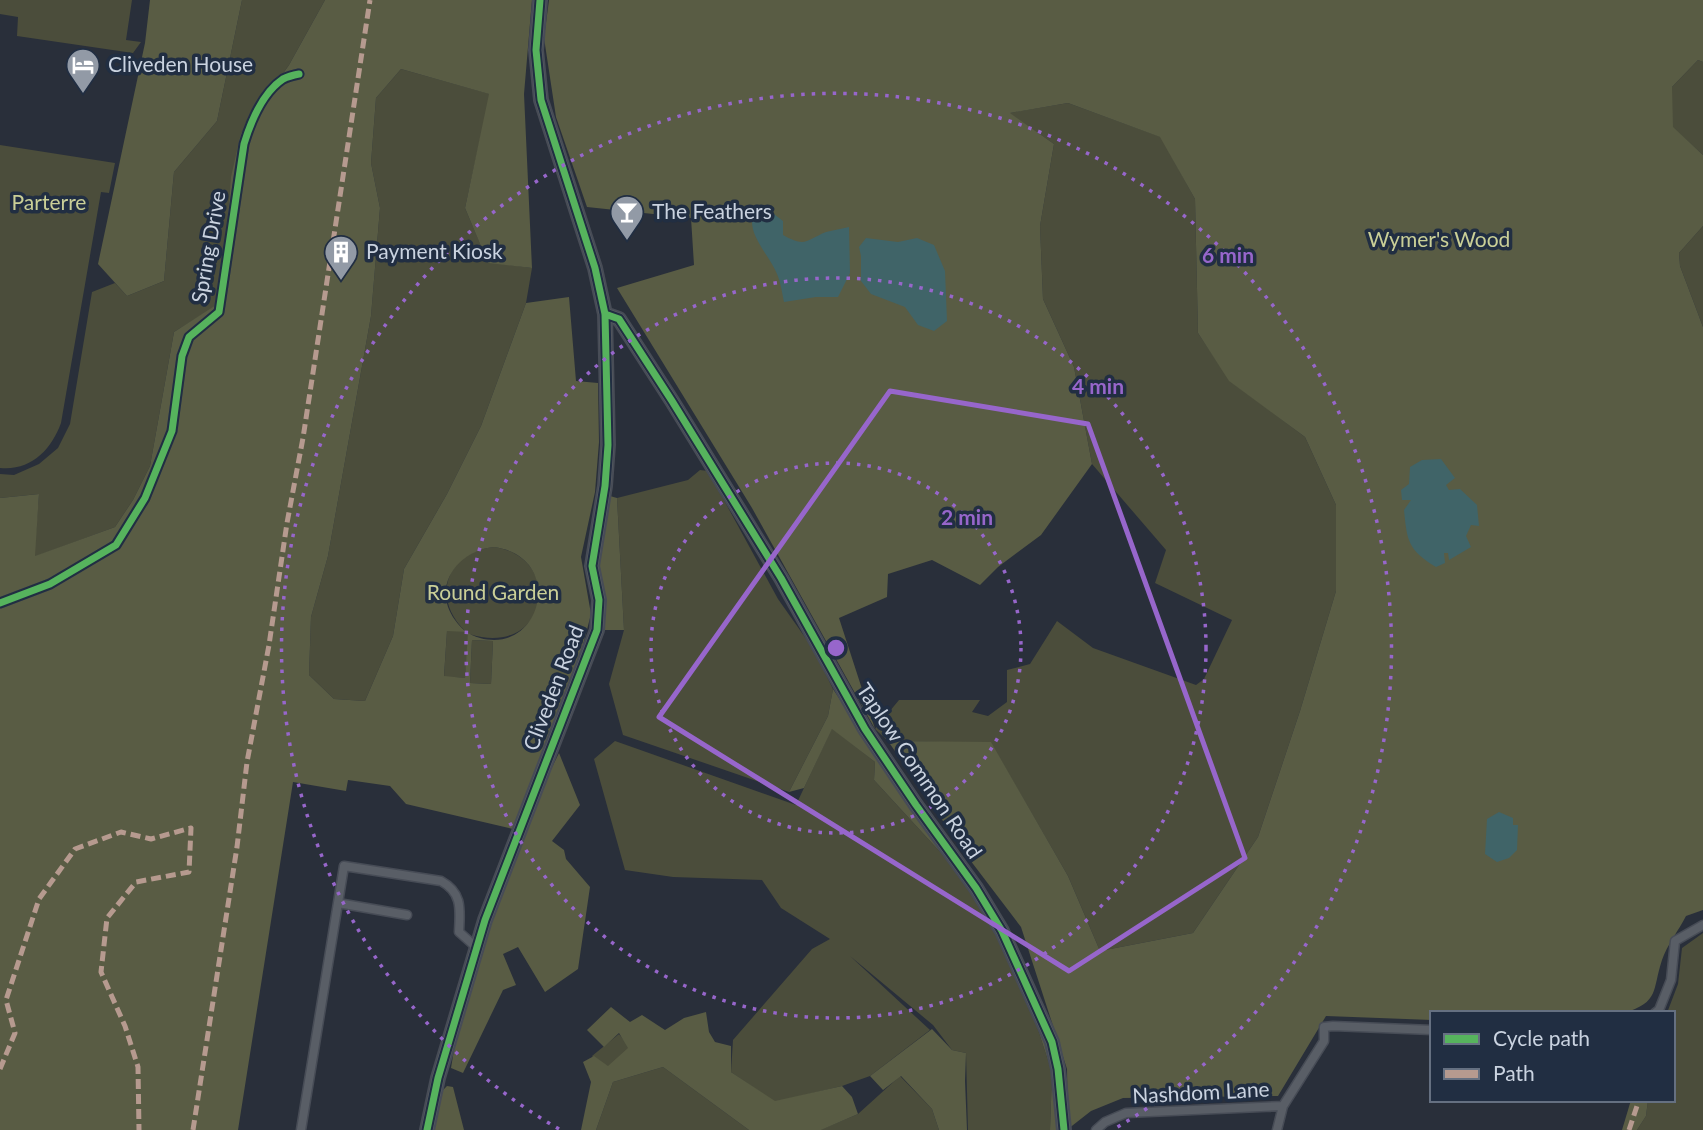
<svg xmlns="http://www.w3.org/2000/svg" width="1703" height="1130" font-family="Lato,sans-serif">
<style>
.green{fill:#4b4d3b}
.forest{fill:#595c44;fill-rule:evenodd}
.water{fill:#406468}
.lines{fill:none;stroke-linecap:round;stroke-linejoin:round}
.street-casing{stroke:#474c56;stroke-width:11}
.secondary-casing{stroke:#474c56;stroke-width:16}
.street{stroke:#595e66;stroke-width:8}
.secondary{stroke:#5e6166;stroke-width:12}
.quiet{stroke:#b69a8f;stroke-width:5;stroke-dasharray:10 5;stroke-linecap:butt}
.cycleway-casing{stroke:#212e42;stroke-width:11}
.cycleway{stroke:#56b35d;stroke-width:7}
.marked{fill:none;stroke:#9766cb;stroke-width:5;stroke-linejoin:round}
.ring{fill:none;stroke:#9766cb;stroke-width:3.5;stroke-dasharray:3.5 7}
.labels{text-anchor:middle;stroke-width:7;stroke-linejoin:round;paint-order:stroke}
.poi-label{font-size:21px;fill:#cad3e0;stroke:#212e42;text-anchor:start}
.park-label{font-size:21px;fill:#cacf97;stroke:#212e42}
.street-label{font-size:21px;fill:#cad3e0;stroke:#212e42}
.centre{fill:#9766cb;stroke:#212e42;stroke-width:3.5}
.ring-label{font-size:21px;text-anchor:middle;font-weight:bold;fill:#9766cb;stroke:#212e42;stroke-width:7;stroke-linejoin:round;paint-order:stroke}
</style>
<rect width="100%" height="100%" fill="#292f3a"/>
<path class="green" d="M0 0H132L126 40 141 42 133 53 17 36 18 17 0 14Z
M242 0H325L289 65 241 133 225 256 216 306 174 332 150 466 133 500 115 527 34 557 39 494 0 498V474L14 475 39 464 58 448 70 424 92 292 115 283 127 296 164 281 174 172 217 121Z
M1698 60 1703 62V155L1672 127V87Z
M401 69 490 94 465 208 488 262 532 268 526 303 481 426 447 494 404 569 393 636 365 701 334 699 309 675 311 617 328 556 371 316 380 208 371 163 376 98Z
M1068 103 1161 137 1195 199 1198 333 1230 381 1305 437 1336 505V591L1300 711 1258 837 1193 933 1100 951 1068 876 991 743 888 741 875 729 899 700H980L972 712 988 716 1007 702V670L1030 664 1057 621 1093 648 1196 685 1204 679 1232 620 1155 583 1166 550 1092 464 1074 367 1043 299 1040 226 1054 144 1009 113Z
M0 145 115 163 109 193 101 192 61 423C51 450 31 471 0 468Z
M1703 226V327L1680 266 1679 253Z
M700 470 708 471 778 599 814 650 833 689 828 716 789 792 623 735 609 684 624 630 617 498 688 480Z
M494 547C565 557 549 659 469 634L465 678 444 677 447 630 465 631C431 598 446 552 494 547Z
M472 640 493 641 491 684 470 683Z
M832 728 875 762 874 780 953 866 1006 947 1030 1005 1052 1073 1050 1130H968L966 1053 952 1050 933 1025 850 956 930 1030 870 1076 842 1086 775 1102 731 1072 733 1040 812 949 830 939 781 908 762 880 673 877 625 870 594 759 615 741 796 805Z
M1703 933V1130H1637L1646 1116 1648 1100H1673V1013H1667L1678 984 1682 948Z
M619 1034 631 1049 604 1071 592 1056Z
M663 1067 749 1130H596L613 1082Z
M900 1076 932 1109 939 1130H820L858 1114Z"/>
<path class="forest" d="M150 0H242L217 121 174 172 164 281 127 296 98 264 145 43Z
M325 0H532L524 94 532 268 488 263 465 208 489 94 401 69 376 98 371 163 380 208 371 316 328 556 311 617 309 675 334 699 365 701 393 636 404 569 447 494 481 426 526 303 569 297 576 381 598 383 599 442 595 492 581 557 591 614 581 653 513 829 406 804 390 786 348 780 346 791 293 782 238 1130H0V498L39 494 35 556 115 527 133 500 150 466 174 332 216 305 225 256 231 177 241 133 289 65ZM494 547C566 557 542 655 480 638 469 635 462 630 455 620 431 587 457 551 494 547ZM447 631 468 632 465 678 444 676ZM472 640 493 641 491 684 470 683Z
M549 0H1703V62L1698 60 1672 87 1673 127 1703 155V226L1679 253 1680 266 1703 327V910L1686 916C1679 930 1667 945 1662 960 1652 990 1660 1002 1624 1013H1432V1020L1326 1016 1278 1096 1123 1098 1091 1111 1068 1129 1067 1069 1021 927 967 856 888 741 991 742 1068 876 1100 951 1193 933 1258 837 1300 711 1336 591V505L1305 437 1229 381 1198 333 1195 199 1160 137 1068 103 1010 113 1054 144 1040 226 1043 299 1074 367 1092 464 1041 535 998 567 980 585 932 560 888 574 887 597 839 618 875 729 752 508 617 288 694 265 691 218 587 207 556 117 544 38Z
M610 496 617 498 624 630H599L598 557Z
M833 689 921 822 981 901 1005 942 1041 1028 1054 1069 1057 1130H1050L1052 1073 1030 1005 1006 947 953 866 874 780 875 762 832 729 804 788 789 792 828 716Z
M559 753 580 805 552 841 564 850 566 859 590 887 578 969 545 992 518 947 503 954 516 985 503 990 463 1073 451 1068 473 936 480 913Z
M611 1007 630 1022 642 1015 665 1030 684 1018 706 1012 709 1032 715 1042 731 1046V1072L775 1101 842 1086 852 1097 858 1114 821 1130H749L663 1067 613 1082 596 1130H581L591 1082 583 1062 594 1056 608 1066 628 1048 619 1033 604 1047 587 1030Z
M932 1029 952 1050 966 1053 965 1081 967 1130H939L932 1109 901 1076 883 1090 870 1076Z
M447 1086 453 1087 464 1130H432L442 1091Z
M1631 1100H1648L1646 1116 1637 1130H1622Z"/>
<path class="water" d="M770 211 783 221V235C806 248 806 240 826 232 833 230 842 229 849 227L850 273 838 297H816L784 302C782 293 781 283 777 274 770 257 752 239 752 222L757 217Z
M866 238 898 242 917 238 934 245 945 271 947 321 934 331 918 325 905 307 871 294 861 281V256L859 247Z
M1441 459 1455 478 1446 485 1449 490 1460 489 1477 505 1479 526 1471 525 1466 536 1471 547 1449 560 1448 553H1444L1445 563 1436 567C1408 550 1407 541 1404 510L1411 500H1402L1401 490 1409 484 1410 467 1422 460Z
M1499 812 1513 818V825H1518L1517 850 1509 858 1497 862 1485 854 1487 819Z"/>
<g class="lines">
<defs>
<path id="street" d="M0 603 50 584 116 545 145 498 172 431 182 356 189 337 219 312 244 144C251 121 262 93 283 79 287 77 294 75 299 74
M338 903 407 915
M1655 1013 1659 1010 1671 980 1675 941 1703 925
M301 1130 344 866 441 881C463 893 460 910 459 932L476 947
M1096 1130 1105 1122 1126 1113 1283 1106 1324 1041V1027L1333 1026 1432 1030
M1277 1130 1283 1106"/>
<path id="secondary" d="M605 314 619 319 672 401 781 578 865 729 916 805 976 888 1002 931 1052 1042 1058 1069 1064 1130
M427 1130 438 1078 485 920 597 630 599 600 592 566 605 486 608 445 605 314 595 268 541 100 536 50 540 0"/>
</defs>
<use href="#street" class="street-casing"/>
<use href="#secondary" class="secondary-casing"/>
<use href="#street" class="street"/>
<use href="#secondary" class="secondary"/>
<path class="quiet" d="M0 1069 15 1033 6 1000 39 899 75 849 121 832 151 839 191 828 189 872 136 882 107 918 101 972 125 1026 138 1067 139 1130
M193 1130 237 847 247 762 269 645 287 523 303 438 370 0
M1629 1130 1639 1100"/>
<defs>
<path id="cycleway" d="M605 314 619 319 672 401 781 578 865 729 916 805 976 888 1002 931 1052 1042 1058 1069 1064 1130
M0 603 50 584 116 545 145 498 172 431 182 356 189 337 219 312 244 144C251 121 262 93 283 79 287 77 294 75 299 74
M427 1130 438 1078 485 920 597 630 599 600 592 566 605 486 608 445 605 314 595 268 541 100 536 50 540 0"/>
</defs>
<use href="#cycleway" class="cycleway-casing"/>
<use href="#cycleway" class="cycleway"/>
</g>
<path class="marked" d="M890 391 1088 424 1245 858 1069 971 659 717Z"/>
<g class="ring">
<circle cx="836" cy="648" r="185"/>
<circle cx="836" cy="648" r="370"/>
<path d="M559 1129A555 555 0 1 1 1114 1129"/>
</g>
<defs>
<symbol id="hotel-pin" viewBox="-11 -11 22 30"><path d="M0 17L-7.5 6A9.5 9.5 0 1 1 7.5 6Z" fill="#929aa6" stroke="#212e42"/><path d="M-6-4.5h1.5V1H6V5H4.5V3h-9V5H-6ZM-4 0a1.8 1.8 0 1 1 3.6 0ZM.5 0V-2.5h3Q6-2.5 6 0Z" fill="#fff"/></symbol>
<symbol id="bar-pin" viewBox="-11 -11 22 30"><path d="M0 17L-7.5 6A9.5 9.5 0 1 1 7.5 6Z" fill="#929aa6" stroke="#212e42"/><path d="M-6-5H6L.8 .8V4.5H3.5V6h-7V4.5H-.8V.8Z" fill="#fff"/></symbol>
<symbol id="building-pin" viewBox="-11 -11 22 30"><path d="M0 17L-7.5 6A9.5 9.5 0 1 1 7.5 6Z" fill="#929aa6" stroke="#212e42"/><path d="M-4-6H4V6H1V3H-1V6H-4ZM-2.5-4.3h1.7v1.8h-1.7ZM.8-4.3h1.7v1.8H.8ZM-2.5-1h1.7V.8h-1.7ZM.8-1h1.7V.8H.8Z" fill="#fff"/></symbol>
</defs>
<g fill-rule="evenodd">
<use href="#hotel-pin" x="64" y="46" width="38" height="52"/>
<use href="#bar-pin" x="608" y="193" width="38" height="52"/>
<use href="#building-pin" x="322" y="233" width="38" height="52"/>
</g>
<g class="labels">
<g class="poi-label">
<text x="108" y="72">Cliveden House</text>
<text x="652" y="219">The Feathers</text>
<text x="366" y="259">Payment Kiosk</text>
</g>
<g class="park-label">
<text x="49" y="210">Parterre</text>
<text x="1439" y="247">Wymer's Wood</text>
<text x="493" y="600">Round Garden</text>
</g>
<g class="street-label">
<text transform="translate(209 247) rotate(-80)" y="7">Spring Drive</text>
<text transform="translate(554 688) rotate(-69)" y="7">Cliveden Road</text>
<text transform="translate(919 771) rotate(56)" y="7">Taplow Common Road</text>
<text transform="translate(1201 1093) rotate(-3)" y="7">Nashdom Lane</text>
</g>
</g>
<circle cx="836" cy="648" r="10" class="centre"/>
<g class="ring-label">
<text x="1228" y="263">6 min</text>
<text x="1098" y="394">4 min</text>
<text x="967" y="525">2 min</text>
</g>
<rect x="1430" y="1011" width="245" height="91" fill="#212e42" stroke="#657081" stroke-width="2"/>
<rect x="1444" y="1034" width="35" height="10" fill="#56b35d" stroke="#657081" stroke-width="2"/>
<text x="1493" y="1046" font-size="21" fill="#cad3e0">Cycle path</text>
<rect x="1444" y="1069" width="35" height="10" fill="#b69a8f" stroke="#657081" stroke-width="2"/>
<text x="1493" y="1081" font-size="21" fill="#cad3e0">Path</text>
</svg>
